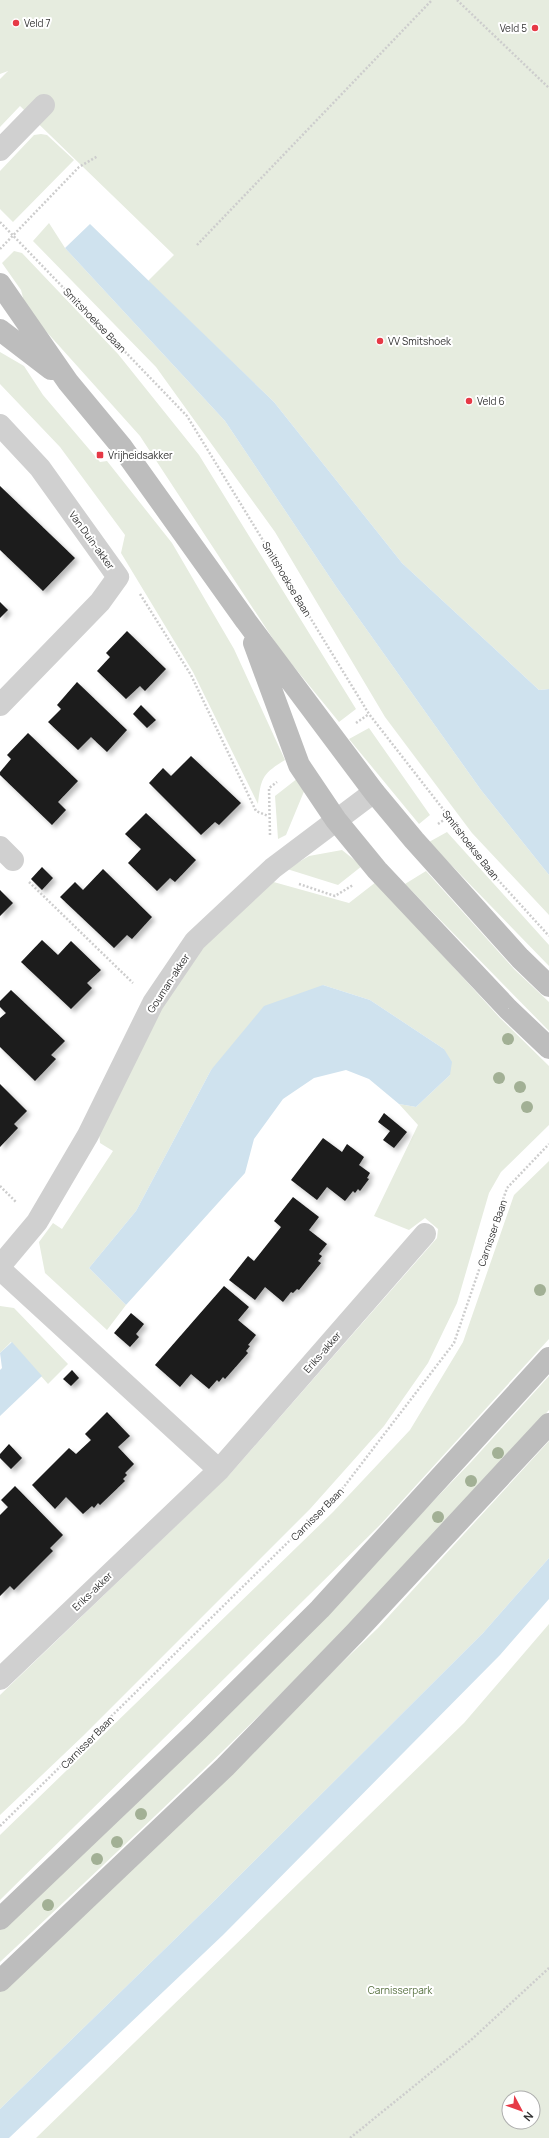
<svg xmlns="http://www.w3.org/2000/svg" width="549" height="2138" font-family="Manrope,sans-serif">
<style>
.green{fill:#e6ecdf;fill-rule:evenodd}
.water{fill:#cfe2ee}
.building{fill:#1a1a1a;filter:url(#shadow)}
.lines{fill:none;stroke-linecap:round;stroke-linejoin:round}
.path{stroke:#cdcdcd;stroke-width:2.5;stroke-dasharray:2 2;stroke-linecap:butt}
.street{stroke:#d0d0d0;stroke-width:22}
.secondary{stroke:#bdbdbd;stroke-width:22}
.tree{fill:#a2b095}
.poi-dot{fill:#e63946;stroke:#fff;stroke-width:1.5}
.labels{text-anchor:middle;stroke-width:4;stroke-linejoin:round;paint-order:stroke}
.poi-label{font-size:10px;fill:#333;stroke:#fff;text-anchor:start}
.street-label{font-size:10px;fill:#333;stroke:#fff}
.park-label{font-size:10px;fill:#56703f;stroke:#fff}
</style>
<defs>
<filter id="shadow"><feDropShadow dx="3.5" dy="3.5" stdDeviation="2" flood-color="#0004"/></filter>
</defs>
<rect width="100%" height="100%" fill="#fff"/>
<path class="green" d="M0 0H549V689L539 690 402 563 274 402 148 281 174 255 20 106 0 127V79L8 71 0 74Z
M41 134 47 135 74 160 13 222 0 209V171L34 135Z
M49 223 65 248 225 421 337 588 481 790 549 875V915L472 833 385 717 275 532 156 367 33 241Z
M14 251 22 253 118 354 199 455 356 709 339 722 281 651 140 436 26 309 21 290 2 263Z
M0 352 24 366 43 395 100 462 107 461 172 543 234 649 285 760C262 774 261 778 258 804L193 672 121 553 125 535 60 447 0 384Z
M369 728 430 815 419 824 349 739Z
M298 778 305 789 286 835 278 839 275 796Z
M447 832 549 945V966L429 842Z
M342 850 362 866 338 885 287 869 309 856Z
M426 871 514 969 549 1002V1031L405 884Z
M270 881 349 903 376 882 500 1018 549 1066V1125L501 1172 489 1193 457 1303 428 1363 384 1426 310 1509 83 1736 0 1815V1695L230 1474 437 1238 438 1229 425 1218 409 1230 374 1216 418 1125 399 1104 416 1107 450 1075 444 1049 370 1000 323 985 211 1070 136 1211 89 1268 126 1305 107 1330 45 1273 39 1242 53 1223 62 1229 113 1151 100 1143 99 1131 169 990 206 944Z
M549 1161V1339L380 1525 0 1900V1835L333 1512 410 1430 463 1342 514 1195Z
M0 1306 14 1308 68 1364 48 1384 11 1342 0 1353Z
M549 1376V1410C479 1487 408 1564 335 1639 227 1750 113 1856 0 1962V1929L315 1624 471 1462Z
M549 1441V1558L483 1633 209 1906 0 2109V1991L378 1628Z
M549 1624V2138H36L464 1723ZM509 2098H533V2122H509Z"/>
<path class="water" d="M90 224 274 402 402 563 539 690 549 689V875L481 790 337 588 225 421 65 248Z
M323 985 370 1000 444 1049 452 1062 450 1075 416 1107 399 1104 369 1079 346 1070 314 1078 283 1099 254 1139 245 1173 126 1305 89 1268 136 1211 211 1070 264 1006Z
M12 1342 42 1376 0 1416V1370L2 1368 0 1353Z
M549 1558V1599L500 1655 223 1935 9 2138H0V2109L209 1906 483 1633Z"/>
<path class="building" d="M0 486 75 558 43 591 0 550Z
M0 602 8 610 0 618Z
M127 631 166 669 145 691 140 686 126 699 97 671 110 657 106 653Z
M77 682 127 730 107 752 91 737 78 750 48 722 61 709 57 705Z
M141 705 156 720 147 728 133 714Z
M28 733 78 781 58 802 66 810 52 825 0 775V772L11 759 7 755Z
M191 756 241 803 219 825 215 822 201 835 149 783 163 768 171 776Z
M146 813 196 860 175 882 170 878 157 891 128 863 141 849 125 834Z
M42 867 53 878 42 890 31 879Z
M103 869 152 917 132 939 127 935 114 948 60 897 75 882 83 890Z
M0 890 13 903 0 916Z
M42 940 58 955 71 941 101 970 87 983 92 988 71 1009 21 962Z
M11 990 65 1041 51 1055 56 1059 35 1081 0 1047V1018L6 1013 0 1007V1001Z
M0 1084 27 1111 14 1124 18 1128 0 1147Z
M384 1113 407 1132 394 1148 383 1140 390 1131 378 1122Z
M323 1138 342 1152 347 1144 364 1157 359 1165 370 1173 367 1178 369 1179 360 1191 358 1189 355 1193 353 1191 345 1201 327 1187 317 1200 291 1180Z
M293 1197 319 1217 309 1230 327 1244 319 1254 322 1256 318 1261 321 1263 299 1290 297 1289 293 1293 291 1292 283 1302 265 1287 255 1300 229 1280 248 1256 254 1261 281 1227 274 1221Z
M224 1286 249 1307 238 1320 256 1335 248 1345 250 1346 246 1351 248 1353 225 1379 223 1377 219 1382 217 1380 209 1389 191 1374 180 1387 155 1365Z
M131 1313 144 1324 136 1334 139 1337 130 1347 114 1333Z
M72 1370 79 1378 71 1386 63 1379Z
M107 1412 130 1436 118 1447 134 1464 125 1473 127 1475 123 1479 125 1481 100 1505 98 1503 94 1508 92 1506 83 1514 66 1497 55 1509 32 1485 69 1448 76 1454 91 1440 85 1434Z
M9 1444 22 1458 11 1469 0 1458V1454Z
M15 1486 63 1535 50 1548 53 1551 14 1590 10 1586 0 1596V1515L8 1507 1 1500Z"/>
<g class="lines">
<path class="path" d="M457 0 549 88
M0 222 187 416 369 714 499 881 549 936
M197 245 432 0
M0 249 79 167 98 156
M140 594 191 675 256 811 268 816
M356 723 369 714
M438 824 448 817
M270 835 269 788 277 782
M29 882 133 983
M299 884 335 896 353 885
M0 1186 16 1202
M0 1826 343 1488 454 1343 507 1188 549 1144
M350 2138 471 2040 549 1968"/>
<path class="street" d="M0 150 44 105
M0 425 40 468 118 577 100 602 0 705
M0 847 13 860
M0 1266 37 1222 88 1135 153 1003 195 941 273 868 374 792
M0 1269 219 1470 425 1234
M0 1679 219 1470"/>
<path class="secondary" d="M0 284 68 382 121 446 246 621 374 792 414 840 520 958 549 986
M0 330 51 369
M254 643 299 765 336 820 377 870 508 1009 549 1048
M0 1919 198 1730 320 1609 549 1358
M0 1981 225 1767 354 1634 549 1424"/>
</g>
<g class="tree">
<circle cx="508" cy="1039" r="6"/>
<circle cx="499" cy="1078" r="6"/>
<circle cx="520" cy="1087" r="6"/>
<circle cx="527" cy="1107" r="6"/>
<circle cx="540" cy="1290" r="6"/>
<circle cx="498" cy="1453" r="6"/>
<circle cx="471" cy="1481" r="6"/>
<circle cx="438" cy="1517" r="6"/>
<circle cx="141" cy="1814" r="6"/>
<circle cx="117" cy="1842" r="6"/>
<circle cx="97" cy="1859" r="6"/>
<circle cx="48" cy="1905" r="6"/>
</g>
<g class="poi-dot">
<circle cx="16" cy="23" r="4"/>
<circle cx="535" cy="28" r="4"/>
<circle cx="380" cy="341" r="4"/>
<circle cx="469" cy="401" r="4"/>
<rect x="96" y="451" width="8" height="8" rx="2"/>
</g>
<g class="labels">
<g class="poi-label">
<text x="24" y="27">Veld 7</text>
<text x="527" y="32" text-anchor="end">Veld 5</text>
<text x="388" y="345">VV Smitshoek</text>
<text x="477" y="405">Veld 6</text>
<text x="108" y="459">Vrijheidsakker</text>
</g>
<g class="street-label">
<text transform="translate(95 320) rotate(46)" y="4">Smitshoekse Baan</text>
<text transform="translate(92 540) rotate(54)" y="4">Van Duin-akker</text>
<text transform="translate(287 579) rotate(59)" y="4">Smitshoekse Baan</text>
<text transform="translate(471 845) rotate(52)" y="4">Smitshoekse Baan</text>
<text transform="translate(168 983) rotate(-57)" y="4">Gouman-akker</text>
<text transform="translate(492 1233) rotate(-71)" y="4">Carnisser Baan</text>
<text transform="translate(322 1352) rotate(-49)" y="4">Eriks-akker</text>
<text transform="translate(317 1514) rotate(-45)" y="4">Carnisser Baan</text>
<text transform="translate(92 1591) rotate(-44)" y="4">Eriks-akker</text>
<text transform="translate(87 1742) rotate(-45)" y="4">Carnisser Baan</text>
</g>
<g class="park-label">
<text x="400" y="1994">Carnisserpark</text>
</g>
</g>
<g transform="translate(521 2110) rotate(131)"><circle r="19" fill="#ffffff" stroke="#adadad"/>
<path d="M0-3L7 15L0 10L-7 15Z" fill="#e63946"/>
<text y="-6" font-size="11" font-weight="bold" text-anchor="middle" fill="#333333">N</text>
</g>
</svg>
